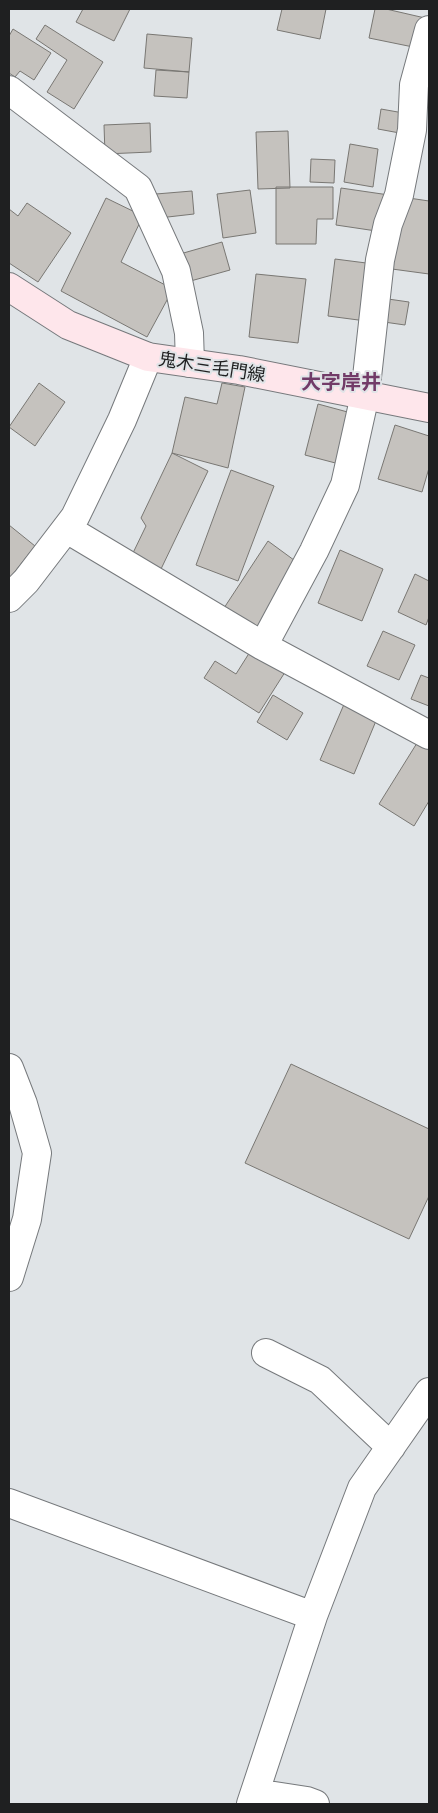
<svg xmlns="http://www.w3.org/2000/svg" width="438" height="1813" font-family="Jost,'Noto Sans JP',sans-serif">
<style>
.building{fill:#c5c2be;stroke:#797773}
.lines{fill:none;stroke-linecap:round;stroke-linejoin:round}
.street-casing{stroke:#76797c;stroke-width:30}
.secondary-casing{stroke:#76797c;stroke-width:30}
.street{stroke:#fff;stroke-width:28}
.secondary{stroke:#fee6eb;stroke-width:28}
.labels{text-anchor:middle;stroke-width:4;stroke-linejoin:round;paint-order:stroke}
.street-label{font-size:18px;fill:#1f2021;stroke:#e0e4e7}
.quarter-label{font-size:20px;font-weight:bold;fill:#723b68;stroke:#e0e4e7}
</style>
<rect width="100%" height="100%" fill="#e0e4e7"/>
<path class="building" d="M83 9H130L114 41 76 22Z
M282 9H326L320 39 277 30Z
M375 9H386L425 18 418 48 369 38Z
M45 25 103 62 74 109 47 92 67 60 36 39Z
M13 29 51 53 34 80 20 71 15 77 9 73V36Z
M147 34 192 38 189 72 144 68Z
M156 70 189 72 187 98 154 96Z
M381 109 409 114 405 134 378 129Z
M150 123 151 152 105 154 104 125Z
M288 131 290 188 258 189 256 132Z
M350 144 378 149 373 187 344 182Z
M311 159 335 160 334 183 310 182Z
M276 187H333V219H317L316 244H276Z
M341 188 389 195 383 232 336 225Z
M250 190 256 233 223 238 217 194Z
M192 191 194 214 159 218 156 194Z
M402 197 429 201V274L392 269Z
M106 198 143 216 121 262 173 289 147 337 61 291Z
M27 203 71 233 38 282 9 263V209L18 216Z
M222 242 230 270 187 282 180 254Z
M335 259 374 264 366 321 328 316Z
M256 274 306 279 298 343 249 337Z
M388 299 409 302 405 325 384 322Z
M39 383 65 402 35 446 9 427Z
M222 383 245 387 228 468 172 453 185 397 217 404Z
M318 404 355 414 343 465 305 455Z
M395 425 429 436V468L422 492 378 479Z
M172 453 208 471 161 569 132 555 146 526 141 518Z
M231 470 274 486 238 581 196 565Z
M9 525 35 546 9 579Z
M268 541 298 563 259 629 224 608Z
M340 550 383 569 362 621 318 603Z
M415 574 429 581V617L426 625 398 612Z
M383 631 415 645 399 680 367 666Z
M253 647 287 669 259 713 204 678 215 661 236 674Z
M421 675 429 678V706L411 699Z
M273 695 303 713 287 740 257 722Z
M345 702 378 716 354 774 320 760Z
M422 735 429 740V801L414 826 379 804Z
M291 1064 429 1129V1196L409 1239 245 1163Z"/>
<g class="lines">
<defs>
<path id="street" d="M9 90 138 188 176 271 189 333 190 363
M67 529 263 646 314 551 345 485 365 395 380 260 388 224 399 195 412 130 414 85 429 30
M9 598 26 581 75 517 122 420 148 357
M263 646 429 735
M9 1068 23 1104 37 1153 27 1219 9 1277
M266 1353 320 1380 391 1447
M9 1503 313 1616
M255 1793 307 1801 315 1804
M251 1804 313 1616 362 1488 429 1392"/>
<path id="secondary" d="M9 287 68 325 148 357 239 370 429 408"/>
</defs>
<use href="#street" class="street-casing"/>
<use href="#secondary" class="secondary-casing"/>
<use href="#street" class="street"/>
<use href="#secondary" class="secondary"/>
</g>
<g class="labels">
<g class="street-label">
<text transform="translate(212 367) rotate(9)" y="6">鬼木三毛門線</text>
</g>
<g class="quarter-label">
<text x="341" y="389">大字岸井</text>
</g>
</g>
<rect width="438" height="1813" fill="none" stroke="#1f2021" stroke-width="20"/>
</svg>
